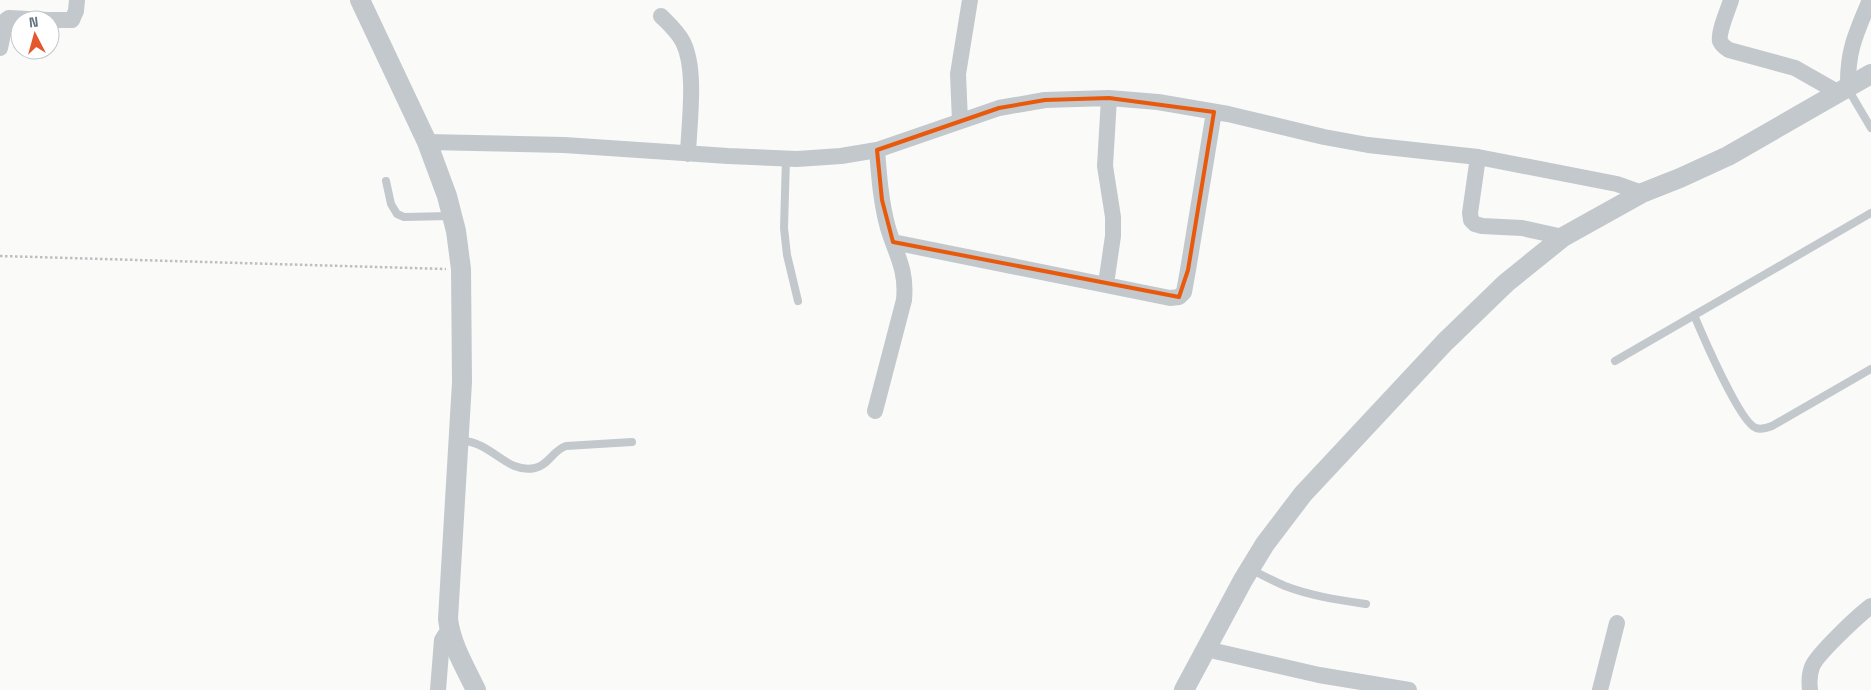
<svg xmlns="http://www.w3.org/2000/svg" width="1871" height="690" font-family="'Space Grotesk',sans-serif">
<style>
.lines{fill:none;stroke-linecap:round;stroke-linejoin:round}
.path{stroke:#bbbfc2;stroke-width:2.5;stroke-dasharray:2.5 2.5;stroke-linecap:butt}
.service{stroke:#c3c8cc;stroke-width:8}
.minor{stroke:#c3c8cc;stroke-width:16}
.tertiary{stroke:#c3c8cc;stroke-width:20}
.marked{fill:none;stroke:#e8590c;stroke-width:4;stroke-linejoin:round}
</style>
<rect width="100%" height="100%" fill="#fafaf8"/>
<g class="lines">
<path class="path" d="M0 256 446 269"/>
<path class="service" d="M1848 89 1871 128
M786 158 784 228 787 255 798 301
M386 181 391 204 397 214 404 217 450 216
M1694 315C1702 334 1740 423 1756 428 1761 430 1767 428 1772 426L1871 369
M1615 361 1871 213
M460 440C467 441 473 442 479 445 498 453 512 473 535 468 549 465 553 450 566 446L632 442
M1250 569C1262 575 1273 581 1285 586 1311 596 1339 600 1366 604"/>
<path class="minor" d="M1731 0C1728 10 1718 32 1720 41 1722 46 1726 48 1729 50L1795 68 1839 93
M661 16C669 24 678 32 683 42 697 70 689 123 688 154
M50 20H72L76 11 77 0
M0 48 6 20 9 18 48 20
M1848 88C1847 51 1856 33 1870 0
M960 121 958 74 970 0
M427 142 564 145 728 156 797 159 841 156 877 150 999 108 1045 100 1109 98 1158 102 1228 114 1324 137 1368 145 1478 157 1617 184 1642 193
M1478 157 1470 213 1471 220 1475 224 1482 226 1522 228 1563 237
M893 242 1170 298 1179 297 1184 292 1188 270 1214 112
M1106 284 1113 236V217L1105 166 1109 98
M875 411 904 300C907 269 896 255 888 228 881 203 879 176 877 150
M1206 649 1319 675 1409 690
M438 690 442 640 449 629
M1600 690 1617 623
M1810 690C1809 682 1809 675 1812 667 1816 655 1859 615 1871 606"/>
<path class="tertiary" d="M360 0 427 142 447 196 456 231 461 269 462 382 448 619C451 644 465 667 476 690
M1184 690 1243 580 1265 544 1303 494 1445 342 1506 283 1563 237 1642 193 1680 178 1728 156 1871 74"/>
</g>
<path class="marked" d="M1109 98 1214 112 1188 270 1179 297 893 242 882 200 877 150 999 108 1045 100Z"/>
<g transform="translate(35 35) rotate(354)"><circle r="24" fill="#ffffff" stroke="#c1c8cd"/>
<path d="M0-4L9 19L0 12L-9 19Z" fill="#e4572e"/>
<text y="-8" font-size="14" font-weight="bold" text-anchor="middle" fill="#657683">N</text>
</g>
</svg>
